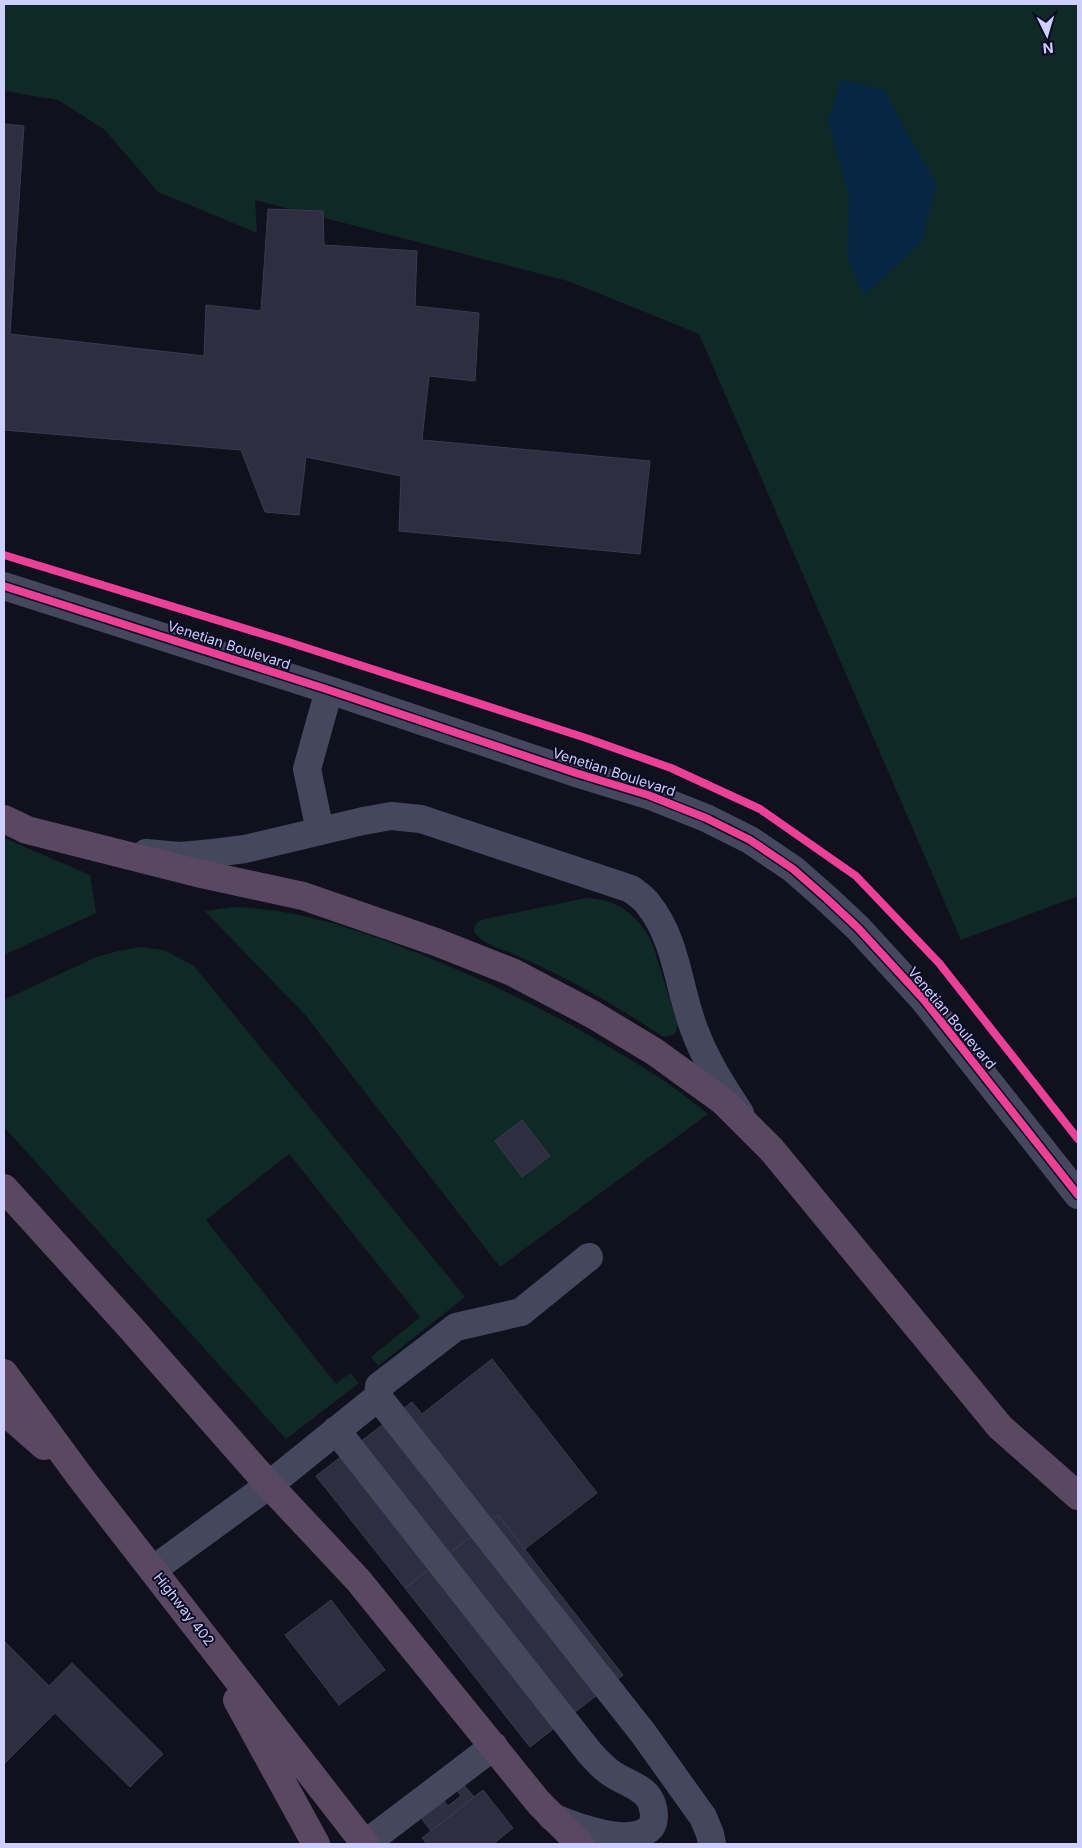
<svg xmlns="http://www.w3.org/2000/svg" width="1082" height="1848" font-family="Inter,sans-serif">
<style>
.green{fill:#0e2926}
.water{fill:#072643}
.building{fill:#2f2e40;stroke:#3b3a52}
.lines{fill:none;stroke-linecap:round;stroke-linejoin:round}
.minor{stroke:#45475f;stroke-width:28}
.highway{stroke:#5a4863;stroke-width:28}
.cycleway-casing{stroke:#0c0b23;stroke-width:11}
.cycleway{stroke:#ea4096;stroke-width:8}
.labels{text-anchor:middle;stroke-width:4;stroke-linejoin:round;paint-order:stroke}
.street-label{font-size:14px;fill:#cdcfff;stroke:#0c0b23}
</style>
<rect width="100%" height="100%" fill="#11111d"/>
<path class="green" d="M4 4H1078V896L961 940 699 334 568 281 255 200 257 233 158 192 105 130 58 100 4 91Z
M4 838 90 875 96 913 4 955Z
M586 898C619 899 640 917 653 945L677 1023C679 1033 672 1038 662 1036 615 1005 565 976 513 954 500 948 481 944 474 931 475 923 478 921 485 919Z
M233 907C299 909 359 930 420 954 489 982 557 1015 621 1054 636 1063 651 1072 666 1082 680 1092 694 1103 708 1114L500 1267 306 1016 205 911Z
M141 947 164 950 194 966 465 1297 378 1366 371 1357 420 1317 289 1154 206 1220 336 1384 350 1373 359 1383 286 1439 4 1127V1000L94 958 117 951Z"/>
<path class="water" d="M841 80 883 89 936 185 921 243 864 296 847 256 849 196 828 121Z"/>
<path class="building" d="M4 124 24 126 10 334 204 356 206 305 261 311 268 209 323 211 324 245 417 251 415 306 479 313 475 381 429 376 422 440 650 461 640 554 399 531 401 476 306 457 299 515 265 512 241 450 4 430Z
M522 1120 550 1156 522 1177 495 1141Z
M492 1359 597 1493 525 1549 498 1515 405 1588 316 1476 412 1402 422 1414Z
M498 1515 623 1675 530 1747 405 1588Z
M331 1600 385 1670 339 1705 285 1635Z
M4 1641 49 1686 72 1663 163 1754 130 1787 55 1713 4 1764Z
M464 1785 474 1797 431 1831 422 1819 444 1801 448 1806 461 1796 457 1790Z
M483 1790 513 1828 493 1844H427L422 1838Z"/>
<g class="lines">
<path class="minor" d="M4 586 329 690 576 773 648 795 706 818 750 840 793 869 826 898 858 928 924 1000 1078 1195
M320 831 307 769 329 690
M146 853 180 856 213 853 245 849 363 821 391 816 421 819 631 889C636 893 644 898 648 904 677 940 678 987 694 1029 705 1059 722 1086 740 1113
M589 1257 521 1312 456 1327 379 1386 378 1397 643 1733 703 1817 710 1834 712 1844
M336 1430 589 1752C597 1761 604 1769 614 1775 625 1782 642 1787 649 1798 654 1806 656 1819 651 1827 632 1848 576 1827 552 1817
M154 1569 269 1485 378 1397
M365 1844 494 1746"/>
<path class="highway" d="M4 819 27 830 197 873 303 896 436 942 512 972 592 1014 655 1052 724 1102 771 1149 1000 1427 1078 1496
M4 1188 130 1327 269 1485 358 1580 539 1803 580 1844
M4 1373 81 1478 365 1844
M4 1411 44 1446
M237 1700 316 1844"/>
<defs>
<path id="cycleway" d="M4 555 279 639 586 738 671 768 760 809 856 876 939 963 1078 1139
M4 586 329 690 576 773 648 795 706 818 750 840 793 869 826 898 858 928 924 1000 1078 1195"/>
</defs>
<use href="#cycleway" class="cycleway-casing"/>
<use href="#cycleway" class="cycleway"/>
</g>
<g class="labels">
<g class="street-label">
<text transform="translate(229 645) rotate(18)" y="5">Venetian Boulevard</text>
<text transform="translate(614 772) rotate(18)" y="5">Venetian Boulevard</text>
<text transform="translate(952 1018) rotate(50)" y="5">Venetian Boulevard</text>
<text transform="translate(184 1609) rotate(52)" y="5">Highway 402</text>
</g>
</g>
<rect width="1082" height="1848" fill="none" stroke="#cdcfff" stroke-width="10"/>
<g transform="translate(1047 35) rotate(175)" stroke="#0c0b23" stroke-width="4" paint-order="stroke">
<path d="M0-4L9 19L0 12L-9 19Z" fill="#cdcfff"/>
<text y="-8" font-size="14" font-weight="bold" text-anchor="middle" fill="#cdcfff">N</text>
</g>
</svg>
